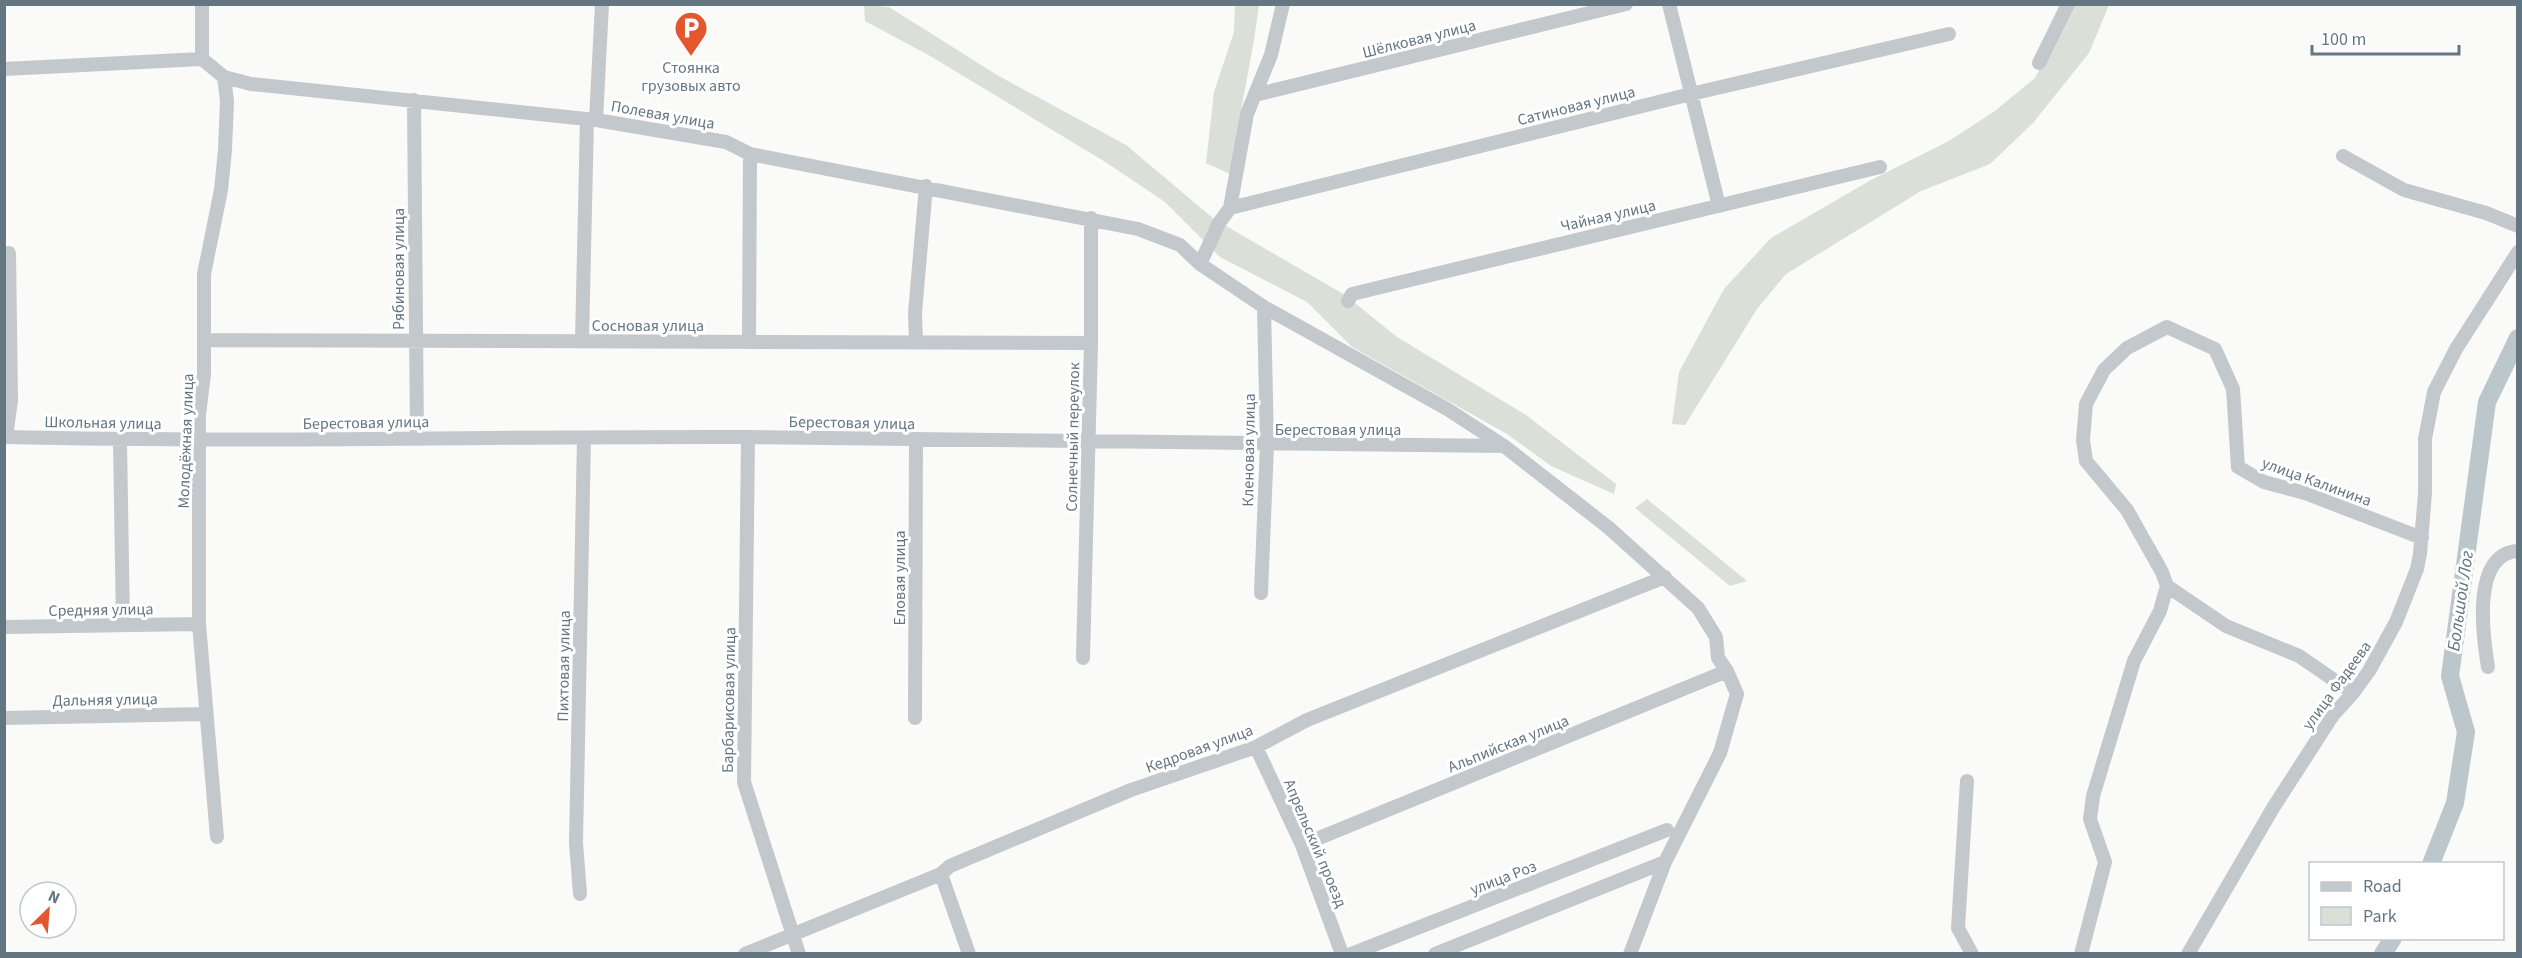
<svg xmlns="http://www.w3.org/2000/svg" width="2522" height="958" font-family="'Source Sans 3',sans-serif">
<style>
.green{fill:#dadfd7}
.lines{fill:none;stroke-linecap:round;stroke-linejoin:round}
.river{stroke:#bbc7cb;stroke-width:18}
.minor{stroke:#c3c8cc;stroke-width:14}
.labels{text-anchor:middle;stroke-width:6;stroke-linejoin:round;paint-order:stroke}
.street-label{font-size:16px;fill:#657683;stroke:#fff}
.poi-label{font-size:16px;fill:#657683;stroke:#fff}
.water-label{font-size:18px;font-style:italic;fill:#60757c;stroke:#fff}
</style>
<rect width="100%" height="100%" fill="#fafaf8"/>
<path class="green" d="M864 5 889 7 997 75 1126 145 1214 219 1345 295 1397 337 1526 415 1616 484 1614 494 1551 466 1507 434 1352 347 1307 302 1220 257 1165 202 1107 163 932 57 865 21Z
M1235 5H1259C1252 62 1238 117 1230 174L1206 163 1214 92 1234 32Z
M2074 5H2109L2089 53 2033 123 1990 164 1921 191 1786 274 1757 309 1685 425 1672 424 1679 372 1724 289 1771 238 1871 180 1947 142 1995 111 2035 78Z
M1647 499 1747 581 1730 586 1635 508Z"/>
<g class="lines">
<path class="river" d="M2431 864 2455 803 2466 732 2450 676 2487 402 2518 338
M2383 954 2393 938"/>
<path class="minor" d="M202 4V59L224 77 251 84 596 120 726 142 750 154 1138 229 1180 245 1200 264 1264 307 1447 409 1504 446 1609 528 1698 608 1716 637 1718 658 1727 671 1737 694 1720 753 1665 862 1630 954
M1669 4 1719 206
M2039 63 2068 4
M4 69 202 59
M1255 95 1626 4
M414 100 417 437
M596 120 602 4
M2343 156 2404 190 2486 213 2518 226
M1230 208 1247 114 1271 55 1283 4
M1200 264 1219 223 1230 208 1691 94 1949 34
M1348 301 1352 294 1880 167
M205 340 1091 343
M582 341 587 119
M749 341 750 154
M916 341 915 313 926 186
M4 437C253 443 502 436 751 437 1002 438 1253 445 1504 446
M6 437 11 400 9 253
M748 437 744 782 799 954
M120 441 123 625
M1261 593 1267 445 1264 307
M4 627 199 624
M1083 658 1091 343V218
M2488 667C2483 637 2471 553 2518 551
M2353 693 2299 656 2226 626 2167 586 2162 572 2127 510 2086 461 2083 440 2086 404 2104 370 2127 348 2167 327 2215 349 2233 389 2238 467 2264 482 2305 493 2422 538
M4 718 206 714
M915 718 916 439
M1256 747 1302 845 1342 954
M1967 781 1958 928 1972 954
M217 837 199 624V415L204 374V274L221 190 225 150 227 101 224 77
M1302 845 1727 671
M941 874 969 954
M580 894 576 843 584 438
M745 954 941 874 950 866 1131 790 1256 747 1307 720 1665 577
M1351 954 1667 830
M1435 954 1665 862
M2081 954 2105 862 2090 819 2093 796 2134 661 2160 611 2167 586
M2188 954 2273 808 2333 715 2353 693 2369 671 2396 622 2417 569 2420 554 2425 493V439L2434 392 2456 349 2518 252"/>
</g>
<defs>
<symbol id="parking-pin" viewBox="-11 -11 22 30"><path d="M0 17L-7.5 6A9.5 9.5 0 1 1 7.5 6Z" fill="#e4572e" stroke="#fff"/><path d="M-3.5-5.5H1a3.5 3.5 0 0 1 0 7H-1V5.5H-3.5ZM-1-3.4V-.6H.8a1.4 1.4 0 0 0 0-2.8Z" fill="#fff"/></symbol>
</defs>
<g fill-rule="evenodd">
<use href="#parking-pin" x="672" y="9" width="38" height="52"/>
</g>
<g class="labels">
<g class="street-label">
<text transform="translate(1419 38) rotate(-14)" y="6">Шёлковая улица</text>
<text transform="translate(1576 105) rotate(-14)" y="6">Сатиновая улица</text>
<text transform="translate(663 114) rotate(10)" y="6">Полевая улица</text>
<text transform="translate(1608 215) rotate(-13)" y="6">Чайная улица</text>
<text transform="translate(398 269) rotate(-90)" y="6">Рябиновая улица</text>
<text x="648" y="331">Сосновая улица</text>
<text transform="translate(103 422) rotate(1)" y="6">Школьная улица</text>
<text transform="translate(366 422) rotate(-1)" y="6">Берестовая улица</text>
<text transform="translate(852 422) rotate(1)" y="6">Берестовая улица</text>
<text x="1338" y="435">Берестовая улица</text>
<text transform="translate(1072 437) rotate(-89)" y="6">Солнечный переулок</text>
<text transform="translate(185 441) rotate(-88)" y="6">Молодёжная улица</text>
<text transform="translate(1248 450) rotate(-89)" y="6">Кленовая улица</text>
<text transform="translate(2317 481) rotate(20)" y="6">улица Калинина</text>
<text transform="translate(899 578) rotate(-90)" y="6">Еловая улица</text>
<text transform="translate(101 609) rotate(-1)" y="6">Средняя улица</text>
<text transform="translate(563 666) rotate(-89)" y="6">Пихтовая улица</text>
<text transform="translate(2336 685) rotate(-54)" y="6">улица Фадеева</text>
<text transform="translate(105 699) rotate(-1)" y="6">Дальняя улица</text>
<text transform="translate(728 700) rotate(-89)" y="6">Барбарисовая улица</text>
<text transform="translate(1508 743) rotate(-22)" y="6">Альпийская улица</text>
<text transform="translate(1199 748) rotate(-20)" y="6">Кедровая улица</text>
<text transform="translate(1316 843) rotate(67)" y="6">Апрельский проезд</text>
<text transform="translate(1503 877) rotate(-21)" y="6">улица Роз</text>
</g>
<g class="poi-label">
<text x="691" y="73">Стоянка<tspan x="691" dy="18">грузовых авто</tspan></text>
</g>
<g class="water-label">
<text transform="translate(2460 601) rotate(-82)" y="6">Большой Лог</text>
</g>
</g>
<rect width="2522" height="958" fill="none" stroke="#657683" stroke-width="12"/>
<rect x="2309" y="862" width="195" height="78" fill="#ffffff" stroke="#c1c8cd" stroke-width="1.5"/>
<rect x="2321" y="882" width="30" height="9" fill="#c3c8cc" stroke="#c1c8cd" stroke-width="1.5"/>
<text x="2363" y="892" font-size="18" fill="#657683">Road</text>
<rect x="2321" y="907" width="30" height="18" fill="#dadfd7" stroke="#c1c8cd" stroke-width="1.5"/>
<text x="2363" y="922" font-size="18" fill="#657683">Park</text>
<g transform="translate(48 910) rotate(25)"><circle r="28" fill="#ffffff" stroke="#c1c8cd" stroke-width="1.5"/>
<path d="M0-4.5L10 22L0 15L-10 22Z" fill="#e4572e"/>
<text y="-9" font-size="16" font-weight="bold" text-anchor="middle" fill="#657683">N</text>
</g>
<path d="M2312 45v9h147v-9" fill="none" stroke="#657683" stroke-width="3"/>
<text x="2321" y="45" font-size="18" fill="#657683" stroke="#ffffff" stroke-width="4.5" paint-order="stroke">100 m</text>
</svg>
